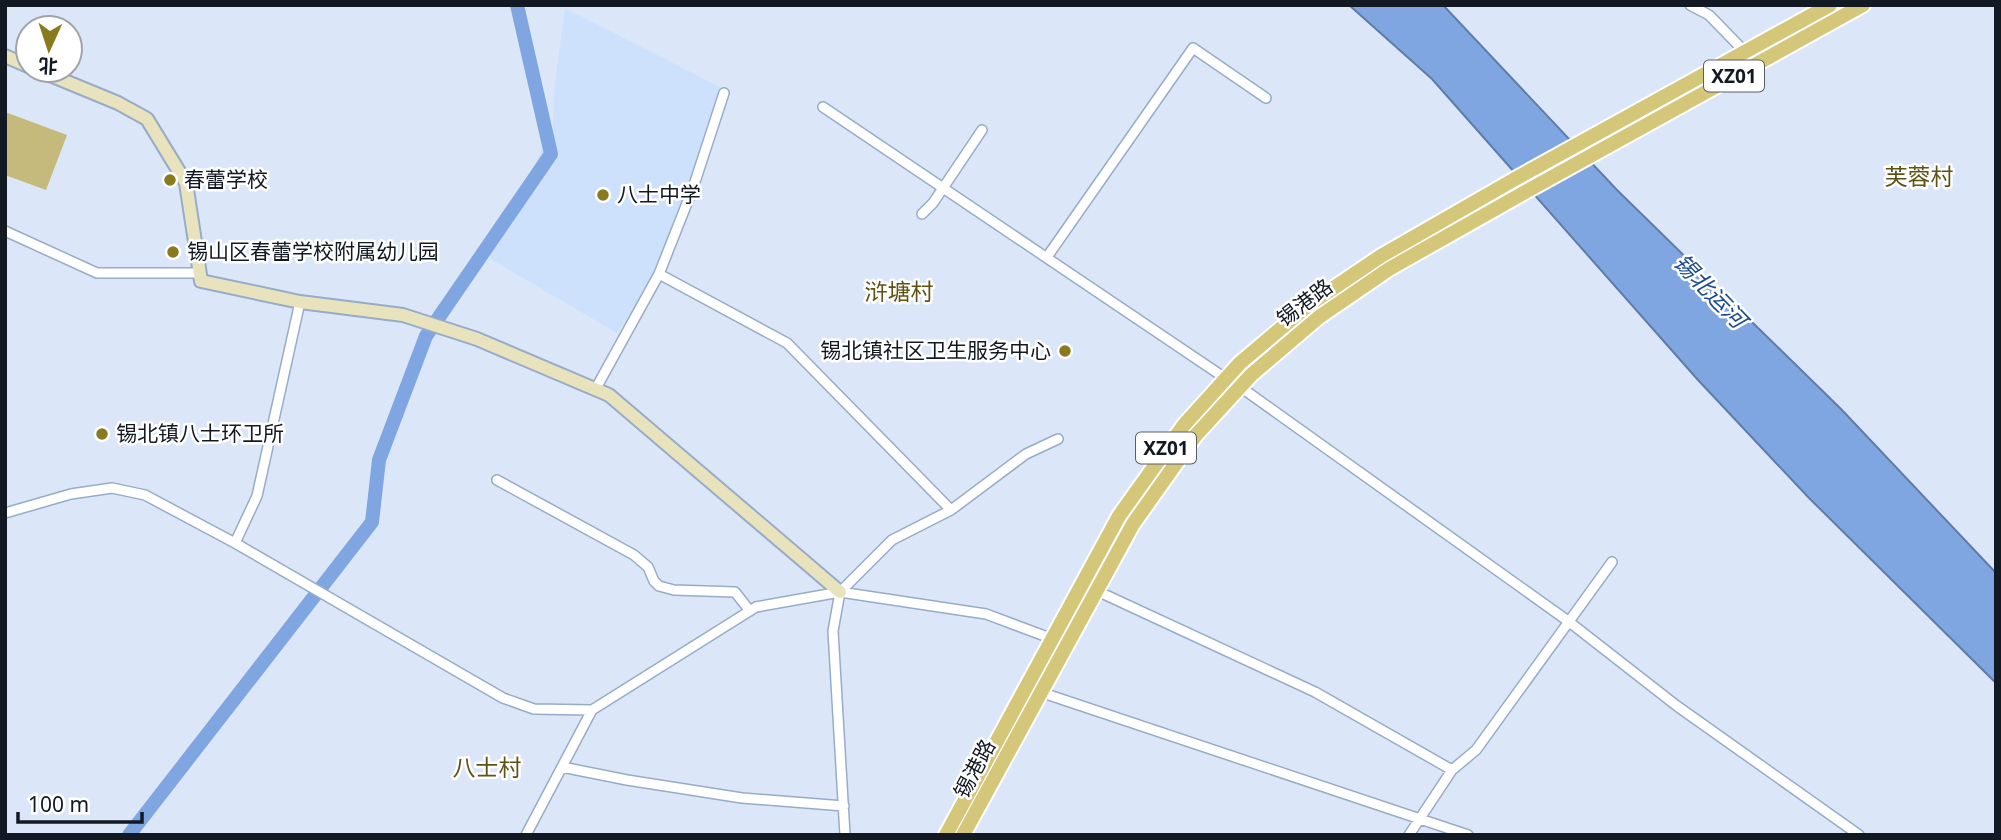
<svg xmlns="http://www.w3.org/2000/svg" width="2001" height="840" font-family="'Noto Sans','Noto Sans SC',sans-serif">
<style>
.built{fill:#cde0fc}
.green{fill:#c5ba7b}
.water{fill:#80a6e1;stroke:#5f7ca8;stroke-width:2}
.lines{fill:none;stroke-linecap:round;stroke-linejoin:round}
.river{stroke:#80a6e1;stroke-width:14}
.street-casing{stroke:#98abc7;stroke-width:12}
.secondary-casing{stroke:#98abc7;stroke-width:16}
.primary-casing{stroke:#fff;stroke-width:18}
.street{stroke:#fff;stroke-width:9}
.secondary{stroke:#e9e3bd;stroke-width:12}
.primary{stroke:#d4c77a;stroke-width:14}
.poi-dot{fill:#8a7a1f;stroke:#fff;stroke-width:2.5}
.labels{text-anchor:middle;stroke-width:5;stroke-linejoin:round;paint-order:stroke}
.shield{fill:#fff;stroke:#595e65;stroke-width:2}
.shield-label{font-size:19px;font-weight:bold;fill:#121923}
.poi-label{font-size:21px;fill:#121923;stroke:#fff;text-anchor:start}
.street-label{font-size:21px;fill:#121923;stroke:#fff}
.neighbourhood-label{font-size:23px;fill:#5e5315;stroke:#fff}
.water-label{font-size:23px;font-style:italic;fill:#1d4b91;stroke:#fff}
</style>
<rect width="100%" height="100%" fill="#dbe7f9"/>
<path class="built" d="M565 8 722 88 674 234 650 284 617 333 489 258 553 127 554 90Z"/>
<path class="green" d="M5 112 67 135 46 190 5 175Z"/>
<path class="water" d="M1349 5H1443L1617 190 1841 409 1996 573V683L1809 498 1698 380 1432 79Z"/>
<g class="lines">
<path class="river" d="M129 835 372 522 379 460 426 336 551 154 517 5"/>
<defs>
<path id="street" d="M1690 5 1709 15 1745 52
M823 107 1225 378
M922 214 933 203 982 130
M5 231 97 273H200
M1047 257 1193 48 1266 98
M659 274 787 343 951 510
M1239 386 1568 621 1677 706 1859 835
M595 390 659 274 693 188 724 93
M497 480 634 555 648 567 654 581 659 586 674 590 735 592 750 611
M5 513 71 494 112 488 145 495 235 543 503 698 534 709 592 710
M235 543 257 496 300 302
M1095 590 1315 692 1452 770
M1040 692 1468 835
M562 767 627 780 742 798 844 806
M526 835 592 710 756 607 840 592 986 614 1066 644
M845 835 833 631 840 592 892 540 951 510 1026 454 1058 439
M1409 835 1452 770 1476 750 1612 562"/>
<path id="secondary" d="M5 56 28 66
M38 70 118 103 147 119 186 183 201 281 300 302 403 315 477 339 609 395 840 592"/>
<path id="primary" d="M946 835 1119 516 1184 425 1240 363 1310 304 1381 256 1515 179 1830 5
M963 835 1133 524 1196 435 1251 375 1319 317 1389 269 1527 191 1863 5"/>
</defs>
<use href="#street" class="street-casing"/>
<use href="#secondary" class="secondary-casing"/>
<use href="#primary" class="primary-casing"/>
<use href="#street" class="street"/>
<use href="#secondary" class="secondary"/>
<use href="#primary" class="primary"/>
</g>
<g class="poi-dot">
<circle cx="170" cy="180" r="7"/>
<circle cx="603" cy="195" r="7"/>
<circle cx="173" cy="252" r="7"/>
<circle cx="1065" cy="351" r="7"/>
<circle cx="102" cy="434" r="7"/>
</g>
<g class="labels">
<g class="shield">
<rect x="1704" y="60.5" width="60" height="31" rx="5"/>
<rect x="1136" y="432.5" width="60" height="31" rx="5"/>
</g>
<g class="shield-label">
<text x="1734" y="83">XZ01</text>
<text x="1166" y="455">XZ01</text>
</g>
<g class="poi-label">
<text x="184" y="187">春蕾学校</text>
<text x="617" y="202">八士中学</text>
<text x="187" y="259">锡山区春蕾学校附属幼儿园</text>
<text x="1051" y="358" text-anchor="end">锡北镇社区卫生服务中心</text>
<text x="116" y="441">锡北镇八士环卫所</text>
</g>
<g class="street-label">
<text transform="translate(1305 303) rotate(-37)" y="7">锡港路</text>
<text transform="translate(975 769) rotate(-62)" y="7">锡港路</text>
</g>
<g class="neighbourhood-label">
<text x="1919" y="185">芙蓉村</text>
<text x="899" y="300">浒塘村</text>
<text x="487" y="776">八士村</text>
</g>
<g class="water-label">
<text transform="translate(1710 291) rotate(46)" y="8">锡北运河</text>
</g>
</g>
<rect width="2001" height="840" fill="none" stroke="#121923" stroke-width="14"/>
<g transform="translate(49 49) rotate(183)"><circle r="33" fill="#ffffff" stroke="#a0a3a7" stroke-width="2"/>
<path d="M0-5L12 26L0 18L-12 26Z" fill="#8a7a1f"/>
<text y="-10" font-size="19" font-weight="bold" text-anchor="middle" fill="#121923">北</text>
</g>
<path d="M18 812v10h124v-10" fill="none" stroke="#121923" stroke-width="3.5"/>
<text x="28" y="812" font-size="21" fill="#121923" stroke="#ffffff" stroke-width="5" paint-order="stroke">100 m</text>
</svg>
